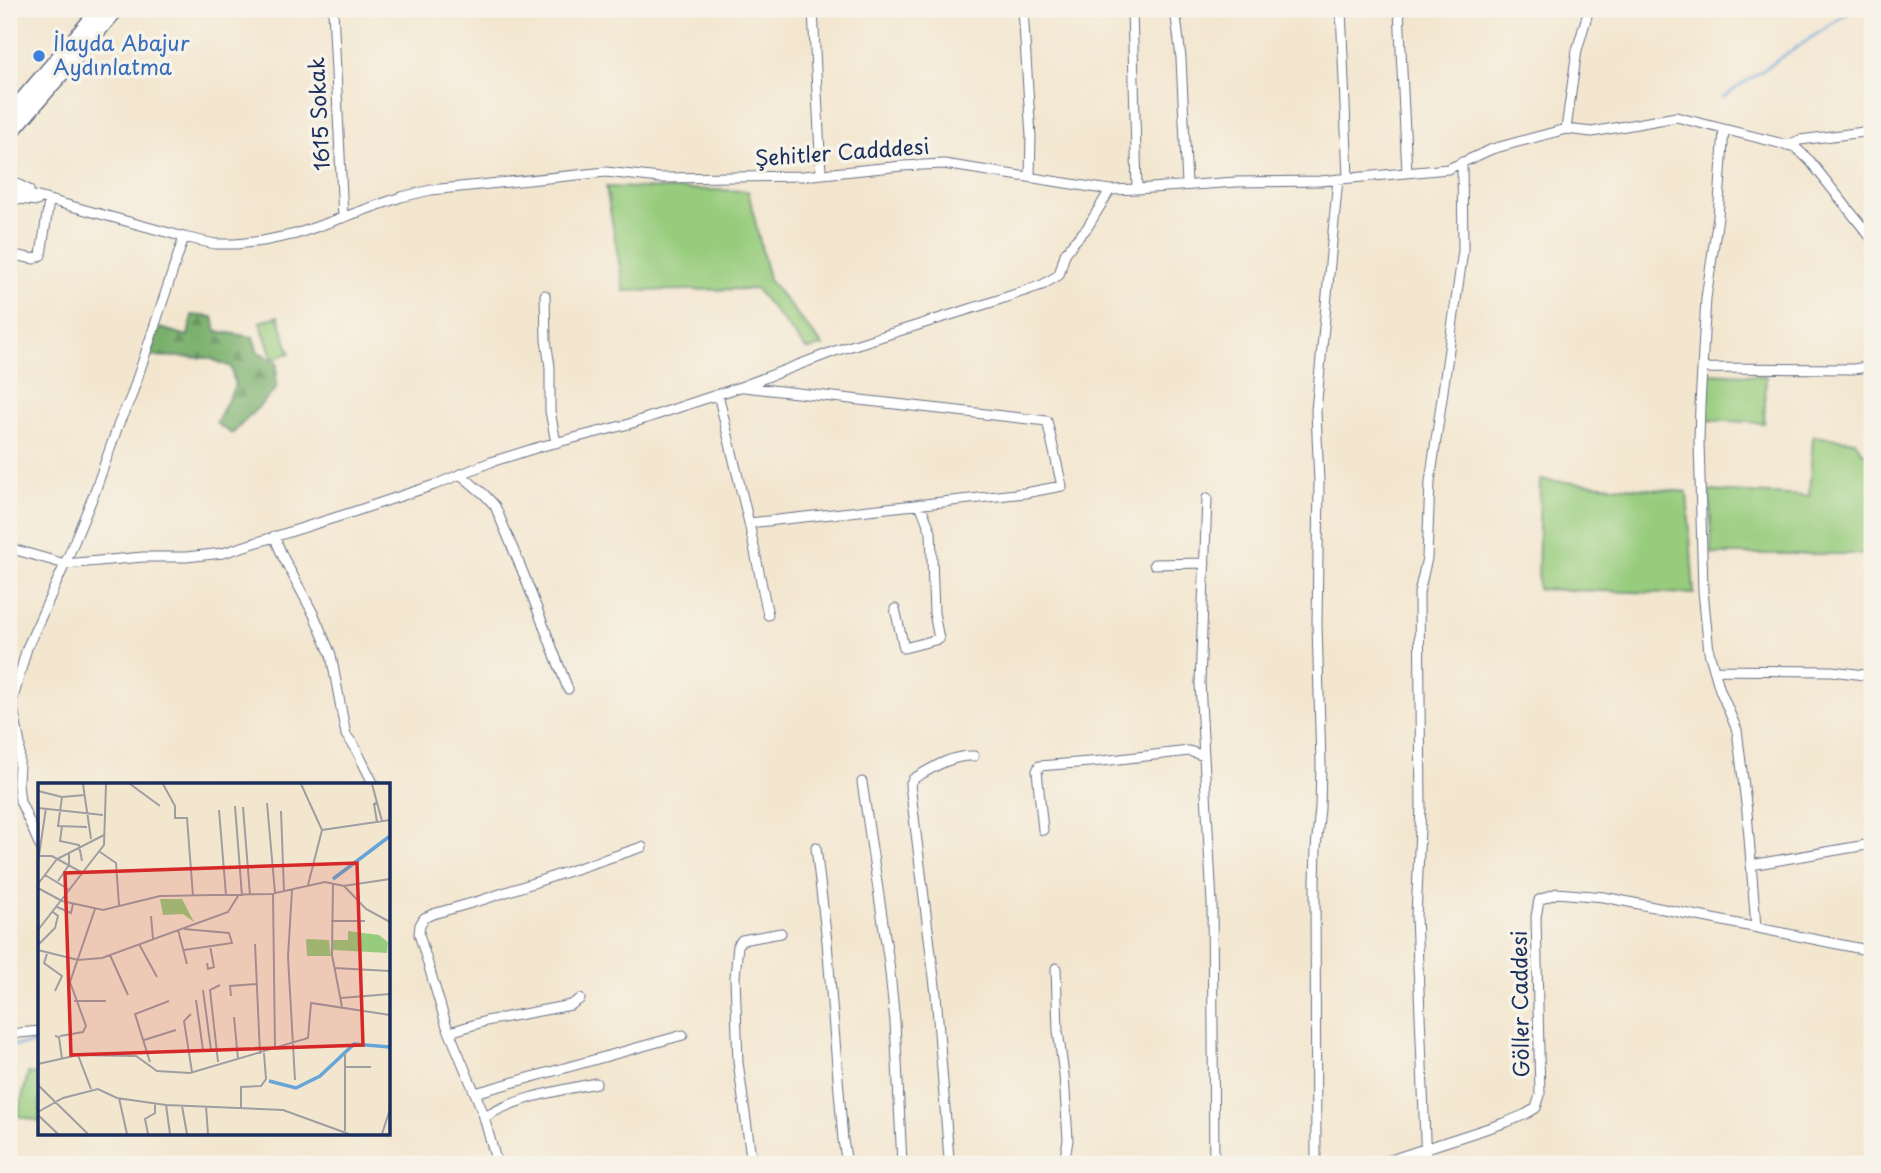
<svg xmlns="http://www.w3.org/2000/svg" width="1881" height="1173" font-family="'Playpen Sans',sans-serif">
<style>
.grass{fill:#97cc7d;stroke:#597e6e;stroke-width:2}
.forest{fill:url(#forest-firs);stroke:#4a7065;stroke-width:2}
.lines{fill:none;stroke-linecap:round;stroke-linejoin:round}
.stream{stroke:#66a5d9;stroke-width:2.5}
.street-casing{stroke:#676f86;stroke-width:11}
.primary-casing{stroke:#676f86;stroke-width:17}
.street{stroke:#fff;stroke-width:9}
.primary{stroke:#fff;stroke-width:14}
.shop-dot{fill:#3f7fe0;stroke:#f7f3e8;stroke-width:2.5}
.labels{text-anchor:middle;stroke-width:7;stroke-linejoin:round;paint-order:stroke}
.shop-label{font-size:21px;fill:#366cbe;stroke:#f7f3e8;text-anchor:start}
.street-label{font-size:21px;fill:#1b2f5e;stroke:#f7f3e8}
.inset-river{fill:none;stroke:#66a5d9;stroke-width:3.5}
.inset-road{fill:none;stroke:#9d9da2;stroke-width:2}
.view{fill:#d62828;fill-opacity:0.15;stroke:#d62828;stroke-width:3.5}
.inset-edge{fill:none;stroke:#1b2f5e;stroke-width:3.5}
</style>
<defs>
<pattern id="forest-firs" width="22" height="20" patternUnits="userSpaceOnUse" patternTransform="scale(1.75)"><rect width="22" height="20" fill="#79b06c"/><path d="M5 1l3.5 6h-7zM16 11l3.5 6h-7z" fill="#62905c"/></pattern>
</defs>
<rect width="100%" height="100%" fill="#f7f3e8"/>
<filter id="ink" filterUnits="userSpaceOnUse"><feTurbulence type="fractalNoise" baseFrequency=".0143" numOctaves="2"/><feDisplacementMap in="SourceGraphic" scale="14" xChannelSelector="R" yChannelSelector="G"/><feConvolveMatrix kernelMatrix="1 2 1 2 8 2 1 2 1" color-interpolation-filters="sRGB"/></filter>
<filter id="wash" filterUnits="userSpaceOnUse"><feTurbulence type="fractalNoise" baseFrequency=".00686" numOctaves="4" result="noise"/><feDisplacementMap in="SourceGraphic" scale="28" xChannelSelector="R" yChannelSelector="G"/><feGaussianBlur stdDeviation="1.57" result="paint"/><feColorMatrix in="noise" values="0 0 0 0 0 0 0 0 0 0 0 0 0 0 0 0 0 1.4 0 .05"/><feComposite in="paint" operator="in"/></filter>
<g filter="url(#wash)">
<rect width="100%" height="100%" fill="#f3e6cf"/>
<path class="grass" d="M606 187 748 191 769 280 823 346 807 350 756 289 624 291Z
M278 316 290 353 273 359 260 322Z
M1708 373 1766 376 1764 423 1706 420Z
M1813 436 1855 441 1863 453 1872 454V554H1712L1710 491 1809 496Z
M1540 480 1687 492 1694 594 1538 589Z
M28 1073 40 1076V1121L18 1116Z"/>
<path class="forest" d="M192 315 213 317 216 331 253 337 258 352 277 362 276 389 232 434 216 423 235 386 231 367 209 358 149 356 160 328 188 336Z"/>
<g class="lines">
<path class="stream" d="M1723 97 1854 9
M9 1046 40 1043"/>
</g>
</g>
<g filter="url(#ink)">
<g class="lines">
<defs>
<path id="street" d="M333 9 343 218
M813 9 821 174
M1023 9 1031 137 1030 177
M1132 9 1137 189
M1175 9 1181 58 1187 185
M1341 9 1348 178
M1399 9 1407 173
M1566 129 1577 50 1589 9
M1724 129 1718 217 1706 298 1700 405 1699 441 1703 591 1709 652 1720 690 1737 730 1747 812 1756 927
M1788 145 1800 140 1872 131
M9 180 29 190
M9 189 184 237 215 244H236L263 241 296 234 401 197 431 190 606 172 660 178 803 176 902 166 944 164 1110 190 1137 189 1236 182 1320 181 1448 169 1492 149 1566 129 1592 132 1676 117 1795 147 1810 161 1872 239
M9 198 37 201
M9 254 34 259 41 255 49 201
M545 295 546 340 550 367V411L556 443
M1703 368 1854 369 1872 366
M744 387 1047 421 1062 486 1025 493 749 523
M718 394 749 523 768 615
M460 474 485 495 495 506 524 575 568 689
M1207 498 1200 683 1212 903 1214 1164
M274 536 283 557 314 615 331 655 346 735 355 747 374 785
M9 548 65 564 143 557H186L223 553 353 512 434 485 491 462 539 447 629 424 743 386 835 351 989 303 1042 285 1059 275 1065 254 1073 243 1087 228 1110 190
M1154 564 1205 563
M895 609 904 648 939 639 934 613 931 532 920 504
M1714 670 1832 671 1872 676
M862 782 889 963 895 1022 902 1164
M1043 830 1037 771 1039 766 1102 761 1189 751 1204 756
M40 846 20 801 18 784 20 744 12 702 27 648 65 564 94 494 119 423 131 397 184 237
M816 847 827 942 843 1140 847 1164
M1751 865 1872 844
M1056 968 1058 1031 1064 1075 1068 1140 1064 1164
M450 1032 486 1021 571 1005 580 999
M9 1034 40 1031
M475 1093 683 1035
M484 1118C512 1098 563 1090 596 1083
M497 1164 482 1110 446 1024 419 934 420 925 424 918 433 914 482 900 642 847
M752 1164 738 1062 735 977 738 945 742 940 781 933
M947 1164 949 1159 936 994 910 785 913 779C932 768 951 755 974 756
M1316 1164 1315 883 1316 848 1320 808 1321 764 1317 624 1319 482 1316 411 1338 179
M1378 1164 1507 1122 1526 1114 1536 1108 1540 1095 1536 917 1539 900 1557 893 1604 897 1872 951
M1426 1164 1416 916 1421 807 1419 593 1427 558 1430 482 1463 251 1462 162"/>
<path id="primary" d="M9 115 100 9
M9 135 117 9"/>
</defs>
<use href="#street" class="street-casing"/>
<use href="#primary" class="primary-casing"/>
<use href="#street" class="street"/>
<use href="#primary" class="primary"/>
</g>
</g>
<circle class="shop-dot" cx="39" cy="56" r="7"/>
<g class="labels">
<g class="shop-label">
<text x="53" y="51">İlayda Abajur<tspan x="53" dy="24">Aydınlatma</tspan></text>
</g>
<g class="street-label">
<text transform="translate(320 114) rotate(-93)" y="7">1615 Sokak</text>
<text transform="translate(842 153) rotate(-4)" y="7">Şehitler Cadddesi</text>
<text transform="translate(1521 1004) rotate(-91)" y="7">Göller Caddesi</text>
</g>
</g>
<g transform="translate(38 783)">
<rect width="352" height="352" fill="#f3e6cf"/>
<path d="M122 116H144L156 139 145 131 125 132ZM310 148 341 152 350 159 349 170 295 167V157H310ZM268 156 291 157 293 173H269Z" fill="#97cc7d"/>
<path class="inset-river" d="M295 96 352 53M231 298 258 305 282 293 316 261 352 264"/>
<path class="inset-road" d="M45 1 53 56M92 1 122 23M125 1 137 23V35H149L155 113M263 1 284 47 270 102M334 1 344 38M0 8 24 14M24 14 20 43 49 44M24 14 47 12M229 20 237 110M197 23 204 113M205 24 212 112M0 25 65 32M181 27 188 112M243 28 246 109M339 39 336 21 340 19M24 43 22 58 41 62 44 78M284 47 352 37M62 69 78 80 81 122M2 73H14L43 89M0 79 8 25M7 92 30 106M20 98 31 82V69M0 101 19 76 66 52M295 101 294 172 304 224M305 103 352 96M0 105 24 118M254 107 250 174 257 297M235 111 237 266M24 118 65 127 122 113 233 111 287 99 306 103 328 126 352 139M19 124 33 130 35 121M113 133 115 156M293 138H327M146 146 191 150 194 160 146 167M0 147 66 62 68 1M140 147 149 181M101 161 119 194M217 161 222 271M0 162 17 145 20 133 15 129M0 167 40 177 64 175 190 129 200 113M9 171 6 180 24 193 17 208M72 172 90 212M169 180 170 186 176 184 172 163M296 185 352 188M165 207 173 267 178 268M193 213 192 203 218 201M303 215 352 211M158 217 165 267H173M36 218H68M153 231 146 238 154 289M196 234 200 276M17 253 21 254 24 276M22 253 45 249 48 243 32 199 57 126M106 257 138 247M40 272 53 306M112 279 97 231 131 218M180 279 172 207 182 202M0 281 40 272 98 273 119 288 152 290 270 255 273 220 352 232M307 284H333M0 302 50 351M81 315 89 351M128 322 132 351M144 323 149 351M168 323 170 351M203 325V304L223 303 228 296 226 270M0 329 25 315 60 306 79 315 128 322 245 327 311 351M0 332 20 351M307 348V270M110 351 107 336 117 330V321M344 351 352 326"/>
<path class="view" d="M319 80 325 262 33 272 27 90Z"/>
<rect width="352" height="352" class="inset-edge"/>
</g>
<rect width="1881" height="1173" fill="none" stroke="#f7f3e8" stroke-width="35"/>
</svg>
